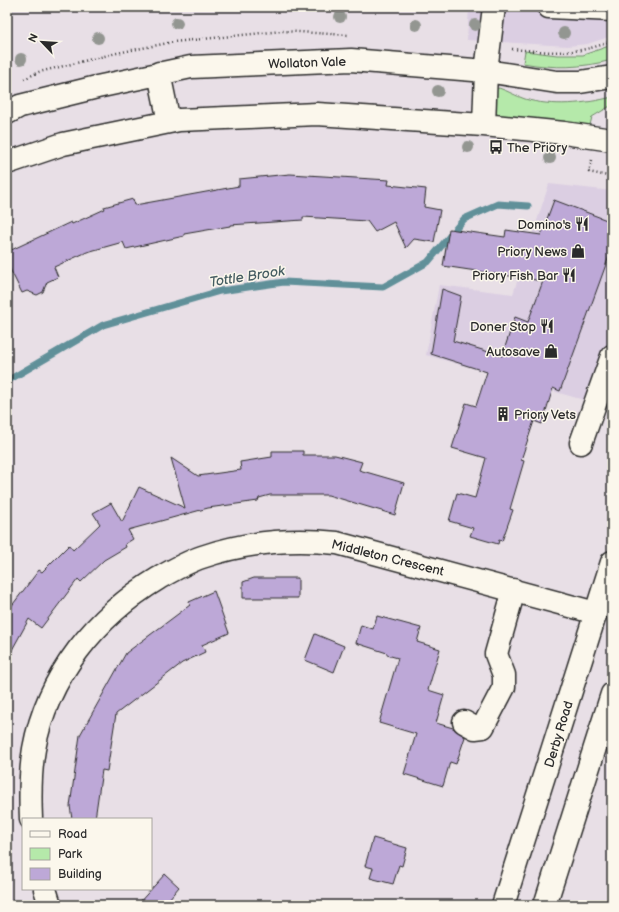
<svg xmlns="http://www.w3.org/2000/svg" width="619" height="912" font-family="'Balsamiq Sans',sans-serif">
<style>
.built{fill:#dbcee2}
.green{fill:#b5e9aa;stroke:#708a6a}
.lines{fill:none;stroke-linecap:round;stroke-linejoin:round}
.stream{stroke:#619099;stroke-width:7}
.building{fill:#bda8d7;stroke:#2b2b2b}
.minor-casing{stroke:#2b2b2b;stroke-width:25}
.highway-casing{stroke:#2b2b2b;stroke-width:25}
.path{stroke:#2b2b2b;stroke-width:2.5;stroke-dasharray:1 3;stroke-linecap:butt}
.minor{stroke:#fbf7ec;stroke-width:22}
.highway{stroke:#fbf7ec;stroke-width:22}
.tree{fill:#939691}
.labels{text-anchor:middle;stroke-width:3;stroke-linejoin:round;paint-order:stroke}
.street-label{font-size:13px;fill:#2b2b2b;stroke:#fbf7ec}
.poi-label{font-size:13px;fill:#2b2b2b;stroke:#fbf7ec;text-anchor:end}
.water-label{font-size:14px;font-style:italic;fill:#465d62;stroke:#fbf7ec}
</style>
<rect width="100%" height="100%" fill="#e8dfe6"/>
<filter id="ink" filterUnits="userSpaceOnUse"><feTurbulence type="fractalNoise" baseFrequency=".025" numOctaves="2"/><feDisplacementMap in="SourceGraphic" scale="8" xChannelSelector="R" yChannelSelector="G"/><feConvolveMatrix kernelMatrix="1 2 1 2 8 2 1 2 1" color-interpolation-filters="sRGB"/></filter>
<g filter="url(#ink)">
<path class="built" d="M469 7H612V36L587 44 568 46 467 40Z
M549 184 612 191V408L426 355 439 285 513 294Z"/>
<path class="green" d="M612 45V60C580 68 556 69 523 63L525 51 557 55H583Z
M499 88C508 91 516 96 525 99 551 107 586 104 612 97V105L592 117 590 125 489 115 491 91Z"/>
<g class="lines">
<path class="stream" d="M7 381 103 325 220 291 284 282 383 287 428 262 464 219 498 204 528 206"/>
</g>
<path class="building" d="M290 174 389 180 388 185 426 189 424 207 440 210 434 242 414 239 406 248 394 222 375 232 367 221 303 217V220L230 225V226L184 234V236L126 249 123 242 87 252 54 267 58 277 47 282 43 292 37 295 27 291 22 293 7 263V252L71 222 72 224 105 209 104 207 133 199 135 205 239 186V179Z
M554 200 612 222V248L560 391 553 388 542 424 534 421 521 460 524 461 510 509 513 510 502 541 499 540 498 544 470 536 473 528 449 521 457 493 475 498 486 458 452 448 466 403 476 406 487 372 431 354 442 289 461 296 453 341 502 356 515 317 528 322 543 281 443 266 449 229 505 237 506 230 541 235Z
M272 451H303V455H335L362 462 359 470 404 483 395 515 328 495H270L259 498 258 501 208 508 128 530 133 539 125 544 126 547 104 560 81 582 78 579 41 628 29 619 7 659V612L39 570 42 572 69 545 73 550 100 524 93 513 111 503 122 522 139 487 185 508 171 458 198 476 241 470 240 462 272 457Z
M254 578H298V598H243V582Z
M214 591 229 633 202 645 205 652 182 663 116 714 107 771 102 770 95 819H72L70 806 80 735 126 653 190 605 189 602Z
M377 616 421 628 417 642 440 649 428 690 444 695 436 723 453 728 465 737 456 764 450 762 443 786 404 774 416 734 379 723 398 658 387 655V653L356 643 361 625 373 629Z
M315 634 344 646 334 672 305 660Z
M373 838 407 848 402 866 399 865 393 884 370 878 373 868 365 866Z
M165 874 179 887 164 905H137Z"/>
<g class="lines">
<defs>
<path id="minor" d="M549 7 612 10
M159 73 169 122
M7 113 20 106 97 87 191 67 351 60 486 71 557 82H580L612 77
M484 125 486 71 494 7
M7 163 63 144 179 120 317 114 484 125 564 133 612 140
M581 443 612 356
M464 722 475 728 483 727 504 687V675L496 654 514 590
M31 819C30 796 30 772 34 749 47 676 96 616 159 578 173 570 187 562 202 557 246 542 291 538 337 543L596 613
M45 889 50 905"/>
<path id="highway" d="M503 905 612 562
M545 905 612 694"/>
</defs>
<use href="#minor" class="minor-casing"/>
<use href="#highway" class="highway-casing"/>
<path class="path" d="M512 49C551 52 574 56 612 41
M24 79 39 72 117 53 173 42 282 31 349 35
M592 160 589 172 612 177"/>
<use href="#minor" class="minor"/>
<use href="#highway" class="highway"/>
</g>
<g class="tree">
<circle cx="340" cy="17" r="6"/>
<circle cx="177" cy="23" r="6"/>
<circle cx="416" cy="25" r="6"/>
<circle cx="475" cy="25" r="6"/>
<circle cx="564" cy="33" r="6"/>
<circle cx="98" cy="38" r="6"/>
<circle cx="21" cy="59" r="6"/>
<circle cx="438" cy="91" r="6"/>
<circle cx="468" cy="147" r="6"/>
<circle cx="550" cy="158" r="6"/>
</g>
</g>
<defs>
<symbol id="bus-bare" viewBox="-9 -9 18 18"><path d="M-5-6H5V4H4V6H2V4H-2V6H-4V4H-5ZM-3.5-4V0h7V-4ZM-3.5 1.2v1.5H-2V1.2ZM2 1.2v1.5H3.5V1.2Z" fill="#2b2b2b" stroke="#fbf7ec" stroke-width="2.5" paint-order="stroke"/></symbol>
<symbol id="restaurant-bare" viewBox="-9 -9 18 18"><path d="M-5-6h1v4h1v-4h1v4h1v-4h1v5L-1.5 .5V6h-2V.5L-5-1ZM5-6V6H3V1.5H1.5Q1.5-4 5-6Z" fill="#2b2b2b" stroke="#fbf7ec" stroke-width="2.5" paint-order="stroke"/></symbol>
<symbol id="shop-bare" viewBox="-9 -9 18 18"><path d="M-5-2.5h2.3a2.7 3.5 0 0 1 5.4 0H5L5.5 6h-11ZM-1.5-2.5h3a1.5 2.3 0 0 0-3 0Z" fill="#2b2b2b" stroke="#fbf7ec" stroke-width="2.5" paint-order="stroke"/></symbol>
<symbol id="building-bare" viewBox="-9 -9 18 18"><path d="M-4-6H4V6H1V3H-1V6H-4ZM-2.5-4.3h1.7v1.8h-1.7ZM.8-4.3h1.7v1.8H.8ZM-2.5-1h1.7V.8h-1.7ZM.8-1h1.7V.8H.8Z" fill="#2b2b2b" stroke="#fbf7ec" stroke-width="2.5" paint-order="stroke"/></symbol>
</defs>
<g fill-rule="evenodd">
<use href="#bus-bare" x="486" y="137" width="20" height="20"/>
<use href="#restaurant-bare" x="572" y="214" width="20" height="20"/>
<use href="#shop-bare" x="568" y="241" width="20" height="20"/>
<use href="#restaurant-bare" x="559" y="265" width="20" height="20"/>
<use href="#restaurant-bare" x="537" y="316" width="20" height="20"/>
<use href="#shop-bare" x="541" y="341" width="20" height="20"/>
<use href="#building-bare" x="493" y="404" width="20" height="20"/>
</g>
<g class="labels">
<g class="street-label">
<text transform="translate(307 62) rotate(-2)" y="5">Wollaton Vale</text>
<text transform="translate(388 557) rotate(14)" y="5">Middleton Crescent</text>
<text transform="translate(558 734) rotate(-73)" y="5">Derby Road</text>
</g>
<g class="poi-label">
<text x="507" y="152" text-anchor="start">The Priory</text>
<text x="571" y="229">Domino's</text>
<text x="567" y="256">Priory News</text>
<text x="558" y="280">Priory Fish Bar</text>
<text x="536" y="331">Doner Stop</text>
<text x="540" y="356">Autosave</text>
<text x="514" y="419" text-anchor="start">Priory Vets</text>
</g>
<g class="water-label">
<text transform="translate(247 276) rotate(-9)" y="5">Tottle Brook</text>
</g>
</g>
<rect width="619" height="912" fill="none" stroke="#fbf7ec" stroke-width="24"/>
<rect x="12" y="12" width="595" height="888" fill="none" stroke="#2b2b2b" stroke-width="1.5" filter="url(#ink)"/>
<rect x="22" y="818" width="130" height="72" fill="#fbf7ec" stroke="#a8a59f"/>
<rect x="30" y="831" width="20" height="6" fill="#fbf7ec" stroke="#a8a59f"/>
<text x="58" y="838" font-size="12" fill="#2b2b2b">Road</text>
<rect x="30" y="848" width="20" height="12" fill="#b5e9aa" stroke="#a8a59f"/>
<text x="58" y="858" font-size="12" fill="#2b2b2b">Park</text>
<rect x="30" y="868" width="20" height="12" fill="#bda8d7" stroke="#a8a59f"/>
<text x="58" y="878" font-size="12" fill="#2b2b2b">Building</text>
<g transform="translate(42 42) rotate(295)" stroke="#fbf7ec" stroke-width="3" paint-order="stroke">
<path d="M0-3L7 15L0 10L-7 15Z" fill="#2b2b2b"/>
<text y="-6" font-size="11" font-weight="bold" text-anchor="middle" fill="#2b2b2b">N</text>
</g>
</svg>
